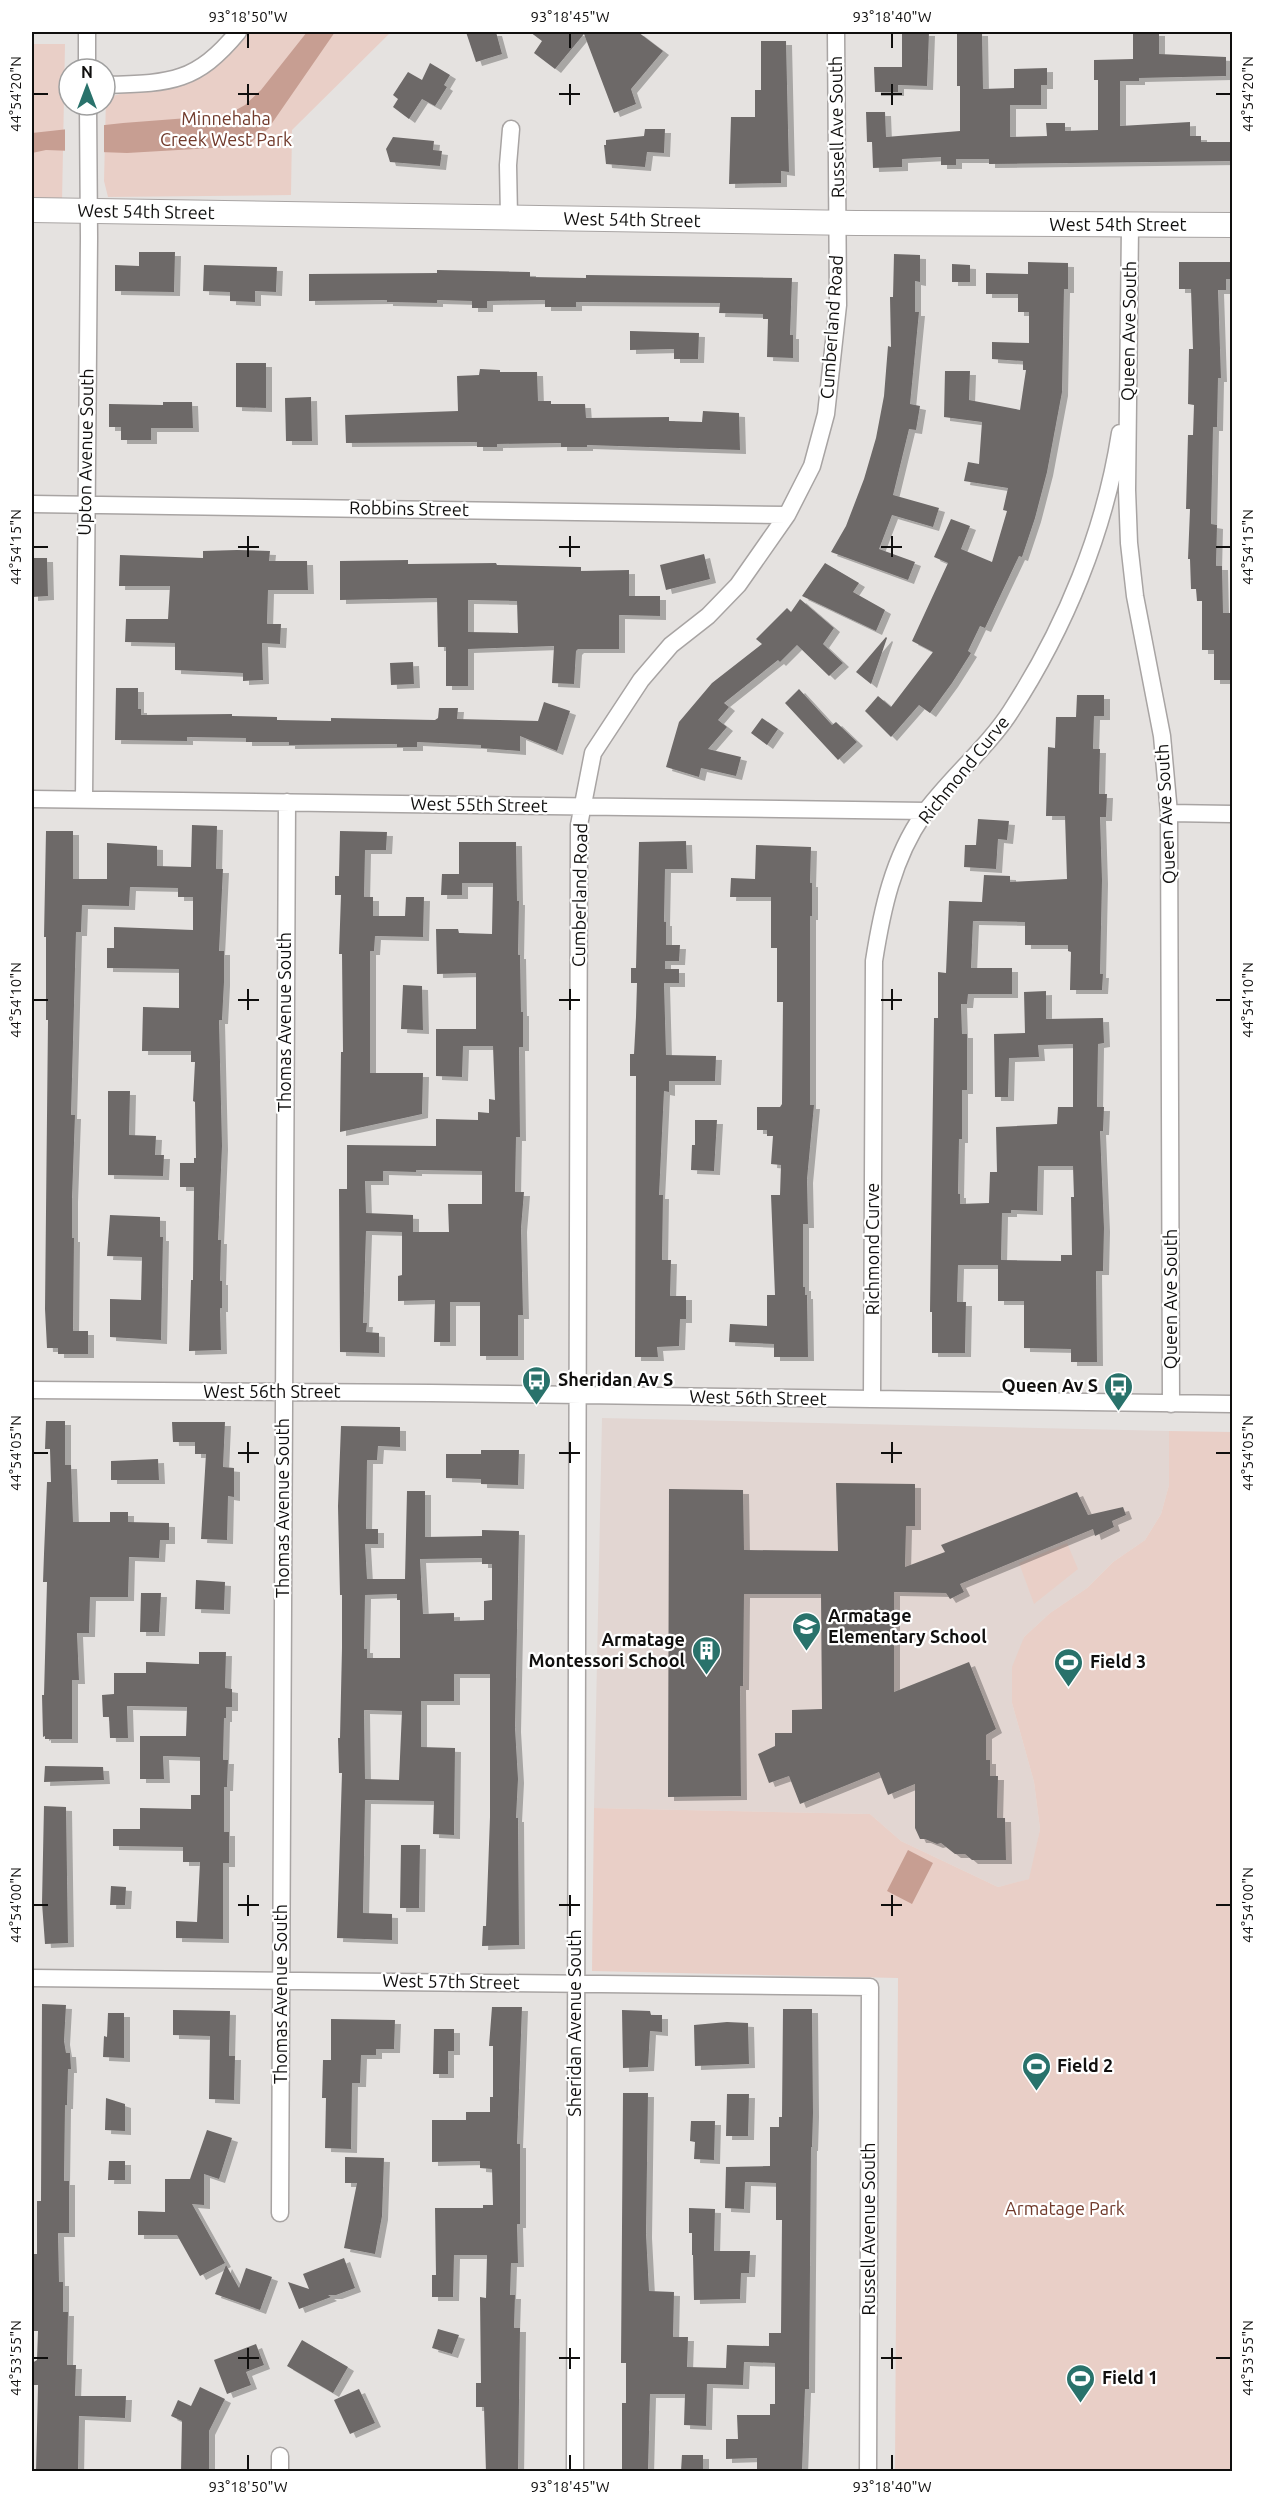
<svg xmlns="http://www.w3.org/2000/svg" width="1264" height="2503" font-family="Ubuntu,sans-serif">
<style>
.built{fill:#e2d6d2}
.green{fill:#e9cfc7}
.water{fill:#c79e92}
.pier{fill:#e5e2e0}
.building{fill:#6d6968;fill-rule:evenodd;filter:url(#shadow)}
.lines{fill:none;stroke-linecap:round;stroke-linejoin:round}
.street-casing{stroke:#a8a4a3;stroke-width:19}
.secondary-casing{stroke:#a8a4a3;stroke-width:26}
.street{stroke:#fff;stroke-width:16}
.secondary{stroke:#fff;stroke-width:24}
.ticks{fill:none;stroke:#100f0e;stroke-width:2}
.labels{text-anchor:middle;stroke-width:4.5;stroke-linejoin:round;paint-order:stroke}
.park-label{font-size:18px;fill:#713a2b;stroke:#fff}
.street-label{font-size:18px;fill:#100f0e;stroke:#fff}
.poi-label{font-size:18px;font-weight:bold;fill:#100f0e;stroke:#fff;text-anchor:start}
.neatline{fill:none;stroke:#100f0e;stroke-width:2}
.ticks-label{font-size:15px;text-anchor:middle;fill:#100f0e}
</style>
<defs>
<filter id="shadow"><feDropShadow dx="6" dy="4" stdDeviation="0" flood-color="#0004"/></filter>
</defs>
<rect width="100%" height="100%" fill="#e5e2e0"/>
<path class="built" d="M602 1418 1169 1431V1485L1161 1514 1145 1540 1113 1562 1087 1588 1050 1613 1024 1637 1012 1703 1034 1782 1040 1829 1030 1879 998 1887 901 1841 870 1814 594 1808Z"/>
<path class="green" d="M238 32H391L292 130 291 195 108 197 104 181 106 98 190 74Z
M32 44H65L62 202H32Z
M1169 1431 1232 1432V2471H895L898 1978 592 1971 594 1808 870 1814 901 1841 998 1887 1029 1879 1040 1829 1034 1782 1012 1703V1667L1024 1637 1050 1613 1087 1588 1113 1562 1145 1540 1161 1514 1169 1485Z
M1067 1543 1078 1569 1034 1604 1019 1563Z"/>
<path class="water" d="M307 32H335L268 129 246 146 127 153 46 150 32 153V133L123 123 227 115 245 105 261 90Z
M908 1850 933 1863 912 1904 887 1891Z"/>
<path class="pier" d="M104 122V155L65 154V127Z"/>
<path class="building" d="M466 32H496L502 54 476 62Z
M530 32H638L663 51 631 89 636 104 614 113 584 34 555 69 534 53 542 41Z
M902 32H929L927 86 898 85V92H875L874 67H902Z
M957 32H982L983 89 1014 88V69L1047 68V85H1041V105H1010V137L1047 136 1046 123H1065V131L1098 130V80H1094V60L1133 59V32H1159V54L1226 57V76L1139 78V81H1120V126L1190 122V136H1201V142H1233V161L989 164V159H956V165H941V157L902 159V167L873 168 872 142H867L866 112H885L886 137 960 131V86H957Z
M761 41H786L789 172 781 171V183L729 184 731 117H755V90H761Z
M430 63 450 75 444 85 447 87 435 106 422 99 409 119 393 107 398 99 393 95 408 72 422 80Z
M645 129H665L664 153 647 152 645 167 606 164 604 145H606V140L644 136Z
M393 137 434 141 433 150 442 151 440 166 390 162 386 149Z
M139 252H175L174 292 115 291V265L139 266Z
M894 254 920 255V282L915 281V312H919L910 404 920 406 916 430 909 429 893 495 939 508 933 527 892 515 879 549 915 562 908 580 831 552 846 526 864 479 876 438 884 396 888 346 891 347 890 297H893Z
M1028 262 1068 263V289H1064L1062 392 1047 472 1035 518 1022 557 1019 556 985 628 980 626 968 651 971 653 952 683 930 713 919 705 891 737 865 711 878 696 891 707 933 652 912 641 948 563 934 557 951 519 970 526 961 549 992 562 1007 511 1003 510 1008 488 964 481 968 462 979 464 982 422 944 417 945 371H970L969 400 1020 410 1026 370H1023V361L992 359V342L1029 343V312H1018V294H986V273L1028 274Z
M1179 262H1233V279H1226V290H1218L1221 378H1218L1217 427H1213L1211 524 1217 525 1216 566H1222L1223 613H1233V680H1214V650H1202V601H1197L1196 589H1191L1190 559H1188L1190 509H1186L1188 435H1193L1194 405 1188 404 1189 349H1193L1191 289H1179Z
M952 264 970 265V282H952Z
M204 265 277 267 276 292 255 291V302L230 301V292L203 291Z
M437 270 530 272V277L586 278V275L792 278 790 335H793V358L767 357 768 319H763V314L719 313 720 303 576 302V307H545V300L487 301V308H472V301L437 300V303L387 302V300L309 301V274L437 273Z
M630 331 699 333 698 359H674V349L630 350Z
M236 363H266V408L236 407Z
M480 369 500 370V372H537L538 401H551V404H585L586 418 669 417V421L702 422 703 411 739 413 740 450 587 445V447H561V443L497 444V447H477V442L346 443 345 415 458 411 457 376 479 375Z
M311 397 312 441H286L285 398Z
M163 402H192L193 428H151V440H121V427H109V404L163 405Z
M237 550 270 551 269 561H307L308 590H268L267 624H281L280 644 262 643 263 680 243 681V673L175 670V643L125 642 126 619H168L170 586H119L120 555 203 558V551Z
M704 554 710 579 666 590 660 565Z
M32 558H47L48 596 32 597Z
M408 560V564L496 563 497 565 581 567V571L629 570V596H660V616L619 615V649H578L576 651 574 684 552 683 554 646 468 649V686H446V647H438L437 598 340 600V561ZM468 600 517 601 518 633 468 632Z
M825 563 859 583 853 592 885 610 876 631 802 596Z
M800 599 834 628 823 644 843 663 829 676 797 645 780 662 778 660 724 703 729 707 718 720 727 727 708 749 741 757 736 776 701 768 699 777 666 767 679 722 712 683 762 644 756 639 787 608 791 612Z
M886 637 887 638 871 684 856 672Z
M413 662 414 684 391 685 390 663Z
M116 688H138V709H141V715L232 714V716L277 717V720L331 721V718L435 720 438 718 439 708H458L457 719 538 721 544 702 570 711 557 751 520 736V751L481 748V745L417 742V747H397V744L289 745V742H246V738L187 737V741L115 740Z
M799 689 832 725 836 722 857 742 838 760 785 703Z
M1077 695H1104V716H1094L1093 749H1100L1099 794H1107L1106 817H1100L1102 880 1100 974H1103L1102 990H1070L1071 952 1068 951V945H1025V922L973 921 971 968H1012V994H968L967 1004H961L962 1034H967V1090H962V1139H959L958 1194H960V1204L989 1203 990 1172H997L996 1127 1057 1124 1058 1107H1073V1044L1038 1045 1039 1057 1009 1058 1008 1097H995L994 1034 1025 1033 1024 992 1046 991V1019L1103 1018 1104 1043 1098 1044 1097 1107H1104L1103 1131H1100L1104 1228 1103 1271H1096L1097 1362H1071V1349L1024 1348V1301H998V1265H958L957 1302H966L965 1353H932V1312H930L934 1018H938V972L946 973 949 901 982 902 984 875 1010 876V882L1067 879 1065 816H1046L1048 747 1055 748 1056 717H1076ZM1038 1166H1073L1074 1197H1071L1072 1255H1061V1261L1001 1260 1002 1213H1011V1210L1037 1211Z
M762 718 778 729 767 745 751 733Z
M978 819 1009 821 1007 840 998 839 996 869 964 867 965 845H976Z
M192 825 217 826 216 869H223L219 951H224V982L222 1020H219L222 1146 218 1240H221L220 1281H222V1308H220L221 1350 189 1351 191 1280H193L194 1187H180V1163H194V1158H196L195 1102 193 1101 195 1062H191V1051H142L143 1007 179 1008V969L107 968V948H114V927L193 930V897H178V888L130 887 129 906 82 905 81 932H76L71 1115H75L72 1198V1238H74L73 1331H88V1354H58V1348H47L45 1309 48 1020H46V937H44L46 831H73V879H107V843L157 846V866L191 867Z
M340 831 387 832 386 850H365L364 897H373V916H405L406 897H424L423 937 375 936 374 951H370V1073H423L422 1114 340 1132 341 1052H343L342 954H339L341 895H335V876H339Z
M686 841 687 869H665L664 922H666V945H680L679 961H665V969H679V983H664L666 1055 716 1056 715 1081H669V1092L664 1091 659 1195H663L662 1260H671L670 1296H686V1319H680L679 1346 657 1347 658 1357H635L636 1076H630V1054H634L636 1017 637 983H631V968H636L639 842Z
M459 842H516L517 901H519L518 955H520L521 1012H523V1047H519L520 1137H516L515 1192H524L521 1228 523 1315H518V1356H480V1302H450V1342H434L435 1300 398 1301V1276L402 1275V1232L366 1231 363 1323H367L366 1332 379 1333V1353L340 1352 339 1189H347V1145L436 1146V1119L478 1120V1112L489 1113V1099L495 1100 493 1046H463L462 1077 436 1076V1029H476V973L437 974 436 929H458L459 933 492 934 493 883H462V895H441L442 874H459ZM416 1170 482 1171V1204H448L449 1232H413V1215L366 1213 365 1181H383V1171L416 1172Z
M756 845 811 847 810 883H812V916H810V1105H814L807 1179 808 1224H803V1287H805V1295H807L808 1357H774V1344L729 1342 730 1324 767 1326V1295H775L771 1195H780L781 1165 771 1164 773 1136H767V1130H757V1107H780L782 1104 783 1002H777V948H771V897H730L731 878 755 879Z
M403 985 422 986 423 1030 401 1029Z
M108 1091H130L129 1135 156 1136 155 1155H164L163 1176 108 1175Z
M695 1120H717L714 1171 691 1170 692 1145H695Z
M110 1215 160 1217V1237H163L161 1340 110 1337V1299L141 1300 142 1257 107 1256Z
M46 1421H65V1465H71L73 1522H110V1512H128V1522L169 1523V1540H160L159 1558 129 1557 128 1597H90L89 1633H77L79 1680H72V1739H45V1736L43 1737 42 1695H44L47 1582H43L44 1554 47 1482H51L50 1449H45Z
M172 1422H225L223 1467 234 1468V1497L228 1496 227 1540 201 1539 206 1454H195V1442H173Z
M341 1426 400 1427V1447L378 1446 377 1460H367L366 1529H378V1544H365L367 1579H405L407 1491H425V1537L482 1536V1530L519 1531 515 1728 518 1779 516 1818H518L519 1945 482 1946 483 1926H486L490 1817V1674H454V1701H421V1747L455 1748 454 1835 433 1834 434 1801 365 1800 363 1913 392 1914V1940L337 1938 342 1773H339L338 1738H340L342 1648V1595H340L338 1506ZM482 1558V1564H492V1600L484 1601V1620L454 1621V1613L423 1614 420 1559ZM397 1594V1600H400V1658H367V1649H364L365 1595ZM364 1710 402 1711 399 1780 365 1779Z
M481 1450H519L518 1485 481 1484V1479L446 1478V1454H481Z
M158 1459 159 1480H111V1461Z
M836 1483 915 1484V1526H906L905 1567 945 1552 941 1545 1077 1492 1088 1515 1123 1507 1126 1515 1112 1521 1114 1527 1095 1536 1093 1529 960 1584 964 1592 950 1599 946 1593 894 1592V1692L969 1662 996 1729 986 1735V1760H990V1776H998L997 1818H1005L1006 1860H972L965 1854H955L941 1843 937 1844 925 1839H920L915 1828V1784L888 1795 879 1772 800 1804 789 1776 769 1783 758 1754 775 1746V1733H792V1710L822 1709 821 1594H744L743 1686H740L741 1796 668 1797 669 1489 743 1490 744 1550 838 1551Z
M196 1580 225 1582 224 1610 195 1609Z
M141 1593H161L159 1632H140Z
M199 1652H226L225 1688 232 1689V1707H226V1718H224L223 1760H228L227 1787H224V1832H229V1863H223V1939L176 1938V1921L197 1922 200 1862H183V1847L113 1846V1829H140V1808L191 1809V1795H200V1757L163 1756 164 1779H140V1736H186L187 1707 127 1706 128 1738H110L109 1717H103L102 1695 114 1694V1673H146V1662L199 1664Z
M45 1766 103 1767 104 1780 44 1782Z
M44 1806 66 1807 68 1943 45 1944 42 1903Z
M401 1845H420L419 1908H400Z
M111 1886 126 1887 125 1905H110Z
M42 2004 66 2005 64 2041 66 2053H70L71 2069H68L67 2105H65L64 2181H69V2233H58L59 2282H63V2312H68L67 2365H76L75 2396H126L125 2418 79 2416 78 2472H36L38 2385H32V2363L37 2360 38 2331H33V2254H37V2201H41Z
M492 2007H522L517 2144H520V2224H517L518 2263H511L510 2295H515L514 2328H520L518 2472H486L484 2407H476V2383H481L480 2297 486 2298 487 2255H454L453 2297H432V2275H436L435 2208H483V2205H493L492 2169 480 2168V2161L432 2162V2120H466V2112H490V2097H493V2046H489Z
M783 2009H812L813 2113 812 2147H811L809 2389H805L802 2470 757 2469V2458L726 2459V2439H738L737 2415H770V2404H775V2363L744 2362 743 2385 707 2384 706 2426 684 2425 685 2394H650L648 2470 622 2469V2403H626V2363H621L623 2093H648L646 2234 649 2291 674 2292 673 2337H688L687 2367 726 2368 727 2345 769 2346V2333H781L782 2220H776V2183L745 2182 744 2209 725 2208 726 2167 770 2166V2127H779V2117H782Z
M173 2010 230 2011 229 2056H235L234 2100 209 2099 210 2036 173 2035Z
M622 2010 650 2011 651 2015H662V2032L650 2031 648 2067 623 2068Z
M108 2013H124V2058L103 2057 104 2036 107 2037Z
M331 2019 395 2020 394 2049H376V2055H361L360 2083H352L351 2149 325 2148 326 2098H322L323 2060H331Z
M727 2022 748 2023 749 2064 695 2066 694 2025Z
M434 2029H454V2051H448V2074H433Z
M727 2094H749L748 2136H726Z
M106 2098 125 2104V2131L105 2130Z
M691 2121H715L714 2160 694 2159 695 2142 690 2141Z
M207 2130 232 2138 219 2179 204 2174V2205L192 2204 225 2263 200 2276 177 2235H138V2211L165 2212V2179H190Z
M345 2157 384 2158 382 2216 375 2254 344 2248 357 2183H345Z
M109 2161H125V2180H108Z
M689 2208 715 2209 714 2251H750L749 2273H741L740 2299 694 2300 693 2255H692V2233H689Z
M344 2258 355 2288 336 2295H328L331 2297 299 2309 288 2282 309 2289 303 2274Z
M226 2265 239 2288 246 2268 272 2277 260 2310 215 2294Z
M438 2329 459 2335 452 2354 432 2348Z
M302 2340 348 2367 333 2393 287 2366Z
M256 2344 264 2365 246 2372 251 2385 227 2394 214 2360Z
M200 2387 225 2399 209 2431V2472H181L182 2421 171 2416 178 2400 191 2406Z
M359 2389 375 2423 350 2434 334 2400Z
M682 2455H703V2472L681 2471Z"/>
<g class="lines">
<defs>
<path id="street" d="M87 32V69
M105 85C169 83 195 84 238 32
M509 217 508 165 511 129
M1130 226 1127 490 1129 543 1135 596 1162 736 1169 813 1171 1404
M32 504 787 515
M32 799 927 811
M84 799 89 238 88 105
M1169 813 1232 814
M32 1390 431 1393 1232 1404
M872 1399 874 961C882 910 893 858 923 815 948 780 988 747 1011 711 1065 628 1105 531 1120 433
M32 1978 870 1987 868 2472
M280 2213 287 802
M280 2456V2472
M575 2472 579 825 593 753 641 680 671 645 708 616 738 585 787 515 812 466 826 414 838 305 836 32"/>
<path id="secondary" d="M32 210 856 223 1232 225"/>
</defs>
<use href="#street" class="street-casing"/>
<use href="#secondary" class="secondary-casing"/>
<use href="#street" class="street"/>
<use href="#secondary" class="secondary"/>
</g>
<path class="ticks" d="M248 33V48M570 33V48M892 33V48M248 84V105M570 84V105M892 84V105M33 94H48M238 94H259M559 94H580M881 94H902M1216 94H1231M248 536V557M570 536V557M892 536V557M33 547H48M238 547H259M559 547H580M881 547H902M1216 547H1231M248 989V1010M570 989V1010M892 989V1010M33 1000H48M238 1000H259M559 1000H580M881 1000H902M1216 1000H1231M248 1442V1463M570 1442V1463M892 1442V1463M33 1453H48M238 1453H259M559 1453H580M881 1453H902M1216 1453H1231M248 1895V1916M570 1895V1916M892 1895V1916M33 1905H48M238 1905H259M559 1905H580M881 1905H902M1216 1905H1231M248 2348V2369M570 2348V2369M892 2348V2369M33 2358H48M238 2358H259M559 2358H580M881 2358H902M1216 2358H1231M248 2455V2470M570 2455V2470M892 2455V2470"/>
<defs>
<symbol id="bus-pin" viewBox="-11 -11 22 30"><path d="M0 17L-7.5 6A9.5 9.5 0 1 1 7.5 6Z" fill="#29726b" stroke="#fff"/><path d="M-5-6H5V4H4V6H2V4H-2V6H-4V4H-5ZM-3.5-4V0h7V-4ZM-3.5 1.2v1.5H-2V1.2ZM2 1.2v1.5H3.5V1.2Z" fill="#fff"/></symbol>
<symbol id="school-pin" viewBox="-11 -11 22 30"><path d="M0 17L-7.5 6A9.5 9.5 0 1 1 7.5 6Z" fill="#29726b" stroke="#fff"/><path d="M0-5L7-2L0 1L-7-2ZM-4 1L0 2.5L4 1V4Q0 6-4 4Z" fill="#fff"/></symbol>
<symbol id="building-pin" viewBox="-11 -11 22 30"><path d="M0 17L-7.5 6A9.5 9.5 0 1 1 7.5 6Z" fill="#29726b" stroke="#fff"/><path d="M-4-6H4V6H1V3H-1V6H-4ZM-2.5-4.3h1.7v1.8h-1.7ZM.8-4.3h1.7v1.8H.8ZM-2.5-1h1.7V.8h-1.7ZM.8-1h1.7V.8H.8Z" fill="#fff"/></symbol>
<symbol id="stadium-pin" viewBox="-11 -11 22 30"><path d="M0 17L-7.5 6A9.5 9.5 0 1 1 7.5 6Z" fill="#29726b" stroke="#fff"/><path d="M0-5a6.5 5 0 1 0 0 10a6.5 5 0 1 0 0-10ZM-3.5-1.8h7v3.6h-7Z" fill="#fff"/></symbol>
</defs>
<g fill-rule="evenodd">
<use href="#bus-pin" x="520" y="1364" width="33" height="45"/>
<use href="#bus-pin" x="1102" y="1370" width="33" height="45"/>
<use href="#school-pin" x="790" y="1610" width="33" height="45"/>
<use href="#building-pin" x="690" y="1634" width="33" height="45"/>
<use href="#stadium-pin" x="1052" y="1646" width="33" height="45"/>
<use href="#stadium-pin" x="1020" y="2050" width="33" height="45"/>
<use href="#stadium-pin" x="1064" y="2362" width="33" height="45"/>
</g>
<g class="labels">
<g class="park-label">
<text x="226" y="125">Minnehaha<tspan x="226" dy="21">Creek West Park</tspan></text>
<text x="1065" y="2215">Armatage Park</text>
</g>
<g class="street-label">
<text transform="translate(837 127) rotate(-91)" y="6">Russell Ave South</text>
<text transform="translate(146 212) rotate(1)" y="6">West 54th Street</text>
<text transform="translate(632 220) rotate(1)" y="6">West 54th Street</text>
<text x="1118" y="231">West 54th Street</text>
<text transform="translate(832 327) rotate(-86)" y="6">Cumberland Road</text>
<text transform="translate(1129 331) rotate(-89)" y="6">Queen Ave South</text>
<text transform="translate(86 452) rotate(-89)" y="6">Upton Avenue South</text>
<text transform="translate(409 509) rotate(1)" y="6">Robbins Street</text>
<text transform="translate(964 770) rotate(-51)" y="6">Richmond Curve</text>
<text transform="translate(479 805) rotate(1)" y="6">West 55th Street</text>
<text transform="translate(1166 814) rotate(-93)" y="6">Queen Ave South</text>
<text transform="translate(580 895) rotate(-89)" y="6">Cumberland Road</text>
<text transform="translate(285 1022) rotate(-90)" y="6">Thomas Avenue South</text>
<text transform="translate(873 1249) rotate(-90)" y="6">Richmond Curve</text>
<text transform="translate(1171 1299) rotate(-90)" y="6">Queen Ave South</text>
<text x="272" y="1398">West 56th Street</text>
<text transform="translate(758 1398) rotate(1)" y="6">West 56th Street</text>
<text transform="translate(283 1508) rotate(-90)" y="6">Thomas Avenue South</text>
<text transform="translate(451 1982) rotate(1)" y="6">West 57th Street</text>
<text transform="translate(281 1994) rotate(-90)" y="6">Thomas Avenue South</text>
<text transform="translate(575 2023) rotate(-90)" y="6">Sheridan Avenue South</text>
<text transform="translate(869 2229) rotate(-90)" y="6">Russell Avenue South</text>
</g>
<g class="poi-label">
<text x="558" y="1386">Sheridan Av S</text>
<text x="1098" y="1392" text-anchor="end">Queen Av S</text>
<text x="828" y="1622">Armatage<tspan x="828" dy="21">Elementary School</tspan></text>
<text x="685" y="1646" text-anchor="end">Armatage<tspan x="685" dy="21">Montessori School</tspan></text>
<text x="1090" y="1668">Field 3</text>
<text x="1057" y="2072">Field 2</text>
<text x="1102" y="2384">Field 1</text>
</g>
</g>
<rect width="1264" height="2503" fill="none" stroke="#ffffff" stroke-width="66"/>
<g transform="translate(87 87)"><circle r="28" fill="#ffffff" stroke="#9f9f9f" stroke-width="1.5"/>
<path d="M0-4.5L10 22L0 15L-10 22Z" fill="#29726b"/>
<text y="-9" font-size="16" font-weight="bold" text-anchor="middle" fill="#100f0e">N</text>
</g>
<rect x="33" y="33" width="1198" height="2437" class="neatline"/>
<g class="ticks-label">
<text x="248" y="22">93°18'50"W</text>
<text x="570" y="22">93°18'45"W</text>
<text x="892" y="22">93°18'40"W</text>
<text transform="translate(16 94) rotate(-90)" y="5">44°54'20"N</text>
<text transform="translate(1248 94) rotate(-90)" y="5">44°54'20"N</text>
<text transform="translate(16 547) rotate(-90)" y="5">44°54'15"N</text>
<text transform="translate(1248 547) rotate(-90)" y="5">44°54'15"N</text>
<text transform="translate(16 1000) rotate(-90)" y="5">44°54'10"N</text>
<text transform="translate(1248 1000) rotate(-90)" y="5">44°54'10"N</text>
<text transform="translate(16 1453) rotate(-90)" y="5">44°54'05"N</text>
<text transform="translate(1248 1453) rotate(-90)" y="5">44°54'05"N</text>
<text transform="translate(16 1905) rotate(-90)" y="5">44°54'00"N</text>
<text transform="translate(1248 1905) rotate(-90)" y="5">44°54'00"N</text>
<text transform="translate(16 2358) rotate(-90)" y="5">44°53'55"N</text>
<text transform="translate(1248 2358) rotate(-90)" y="5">44°53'55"N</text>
<text x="248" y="2492">93°18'50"W</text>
<text x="570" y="2492">93°18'45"W</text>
<text x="892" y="2492">93°18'40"W</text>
</g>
</svg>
